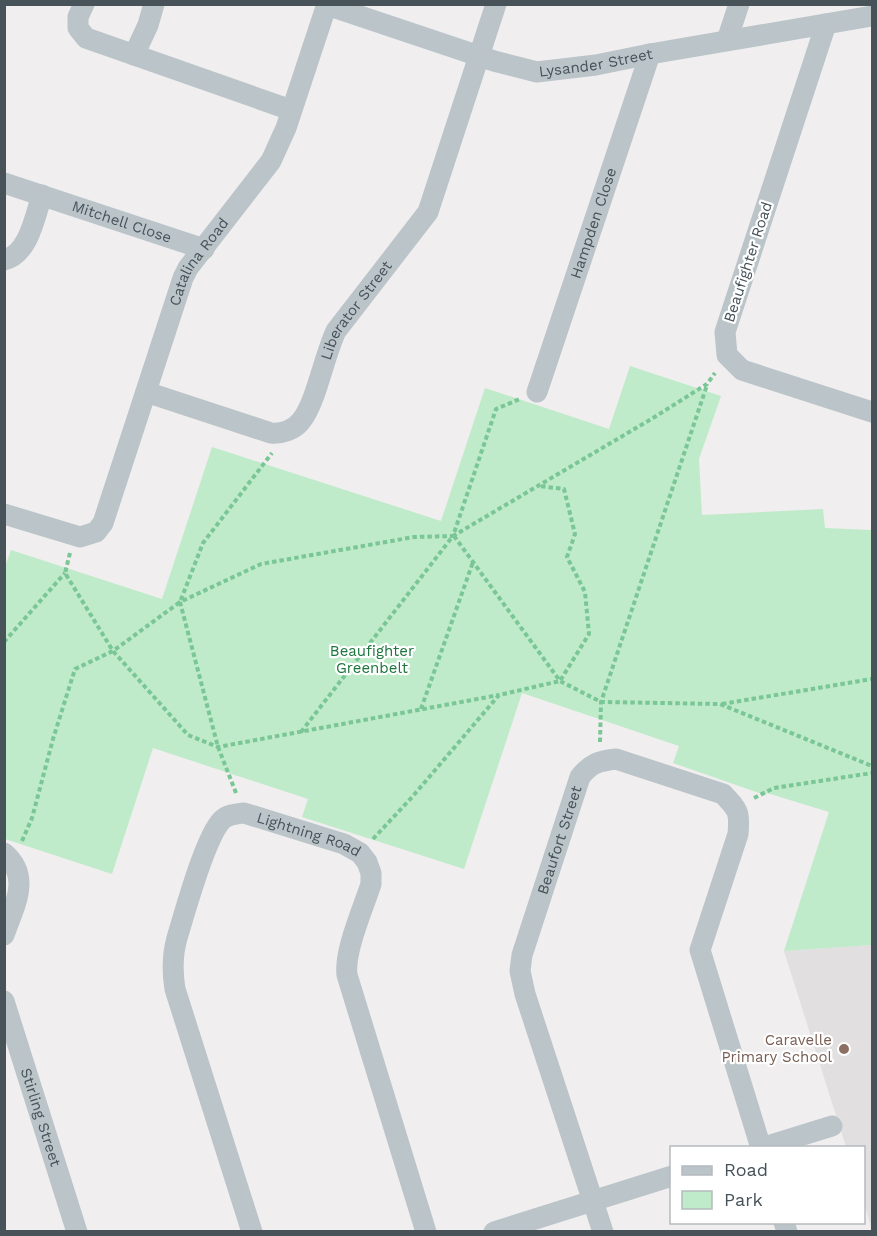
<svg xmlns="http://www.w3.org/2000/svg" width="877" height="1236" font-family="'Work Sans',sans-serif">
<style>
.education{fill:#e1dfdf}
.green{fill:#bfebca}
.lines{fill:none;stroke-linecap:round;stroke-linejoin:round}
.path{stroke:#7ac696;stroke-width:4;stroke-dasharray:4.5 3;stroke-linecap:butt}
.street{stroke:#bac4c9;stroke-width:21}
.education-dot{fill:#8d6e63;stroke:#fff;stroke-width:2}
.labels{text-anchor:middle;stroke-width:4.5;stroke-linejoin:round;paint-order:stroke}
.street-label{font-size:15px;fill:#475359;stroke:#fff}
.park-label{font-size:15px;fill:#1e753e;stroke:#fff}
.education-label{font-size:15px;fill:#785e54;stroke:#fff;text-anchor:end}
</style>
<rect width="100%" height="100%" fill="#f0eeee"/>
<path class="education" d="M872 945V1231L864 1202V1148L846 1147 784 951Z"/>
<path class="green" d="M630 366 721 396 699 459 702 515 823 509 825 528 872 530V945L784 951 829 812 767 793 765 795 673 763 679 746 522 693 464 869 302 817 308 799 153 748 112 874 5 839 4 569 11 550 162 599 212 447 441 521 485 388 609 429Z"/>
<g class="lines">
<path class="path" d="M454 536 560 681 601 702 720 704 872 766
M70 553 65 573 113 651 188 735 218 747 499 695
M4 642 65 573
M722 704 872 679
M421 709 473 562
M301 732 453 536 653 418 707 384 715 373
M600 742 601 702 707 385
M236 793 218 747 180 602 261 564 414 537 453 536 496 409 520 399
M754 798 774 788 872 773
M373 839 413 796 499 695 560 681 589 634 585 592 567 557 575 534 564 489 539 486
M22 841 32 818 53 739 75 669 113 651 180 602 203 543 272 453"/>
<g class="street">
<path d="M84 4 78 17V28L86 38 291 110"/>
<path id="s1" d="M327 5 494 61 537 72 596 65 650 54 872 16"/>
<path d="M826 24 725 332 727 355 742 370 872 412"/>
<path d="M727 40 739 4"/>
<path d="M134 55 148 25 154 4"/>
<path id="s2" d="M4 183 204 249"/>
<path d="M4 260C29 254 35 216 42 195"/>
<path id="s3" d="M146 392 271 433C282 434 294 430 301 421 316 403 324 356 336 331L428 212 496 4"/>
<path id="s4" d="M537 392 650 54"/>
<path id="s5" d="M4 514 80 537 96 532 103 523 183 278 188 268 271 161 286 128 327 4"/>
<path d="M4 853C32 877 14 906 4 935"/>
<path id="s6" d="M4 1001 77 1232"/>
<path d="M761 1148 832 1126"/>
<path d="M784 1222 787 1232"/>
<path id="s7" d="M252 1232 175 989C172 971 172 956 177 938 185 912 205 837 222 820 228 814 237 814 244 813L344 844 360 853 367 862 371 873V884C363 909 344 951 347 975L426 1232"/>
<path d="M494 1232 672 1176"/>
<path id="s8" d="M603 1232 525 994 520 971 522 955 580 777C591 763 599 761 616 759L723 794C738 810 740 811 738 834L700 950 761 1148"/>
</g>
</g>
<circle class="education-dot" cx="844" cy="1049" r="6"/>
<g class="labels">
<g class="street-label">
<text dy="5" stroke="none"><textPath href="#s1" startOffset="280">Lysander Street</textPath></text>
<text dy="5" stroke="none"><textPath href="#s2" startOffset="124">Mitchell Close</textPath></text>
<text dy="5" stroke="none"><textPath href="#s4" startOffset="178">Hampden Close</textPath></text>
<text transform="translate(748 262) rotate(-72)" y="5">Beaufighter Road</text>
<text dy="5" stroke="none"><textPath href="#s5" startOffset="387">Catalina Road</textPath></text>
<text dy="5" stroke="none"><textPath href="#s3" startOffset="290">Liberator Street</textPath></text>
<text dy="5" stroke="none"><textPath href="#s7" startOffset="525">Lightning Road</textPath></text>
<text dy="5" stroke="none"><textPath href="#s8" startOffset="411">Beaufort Street</textPath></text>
<text dy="5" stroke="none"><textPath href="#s6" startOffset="122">Stirling Street</textPath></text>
</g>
<g class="park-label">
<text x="372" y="656">Beaufighter<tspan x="372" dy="17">Greenbelt</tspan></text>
</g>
<g class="education-label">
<text x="832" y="1045">Caravelle<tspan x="832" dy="17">Primary School</tspan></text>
</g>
</g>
<rect width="877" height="1236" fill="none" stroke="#475359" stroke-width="12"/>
<rect x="670" y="1146" width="195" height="78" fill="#ffffff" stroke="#b5babd" stroke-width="1.5"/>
<rect x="682" y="1166" width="30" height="9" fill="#bac4c9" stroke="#b5babd" stroke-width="1.5"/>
<text x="724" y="1176" font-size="18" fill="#475359">Road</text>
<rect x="682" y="1191" width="30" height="18" fill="#bfebca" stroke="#b5babd" stroke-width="1.5"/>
<text x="724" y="1206" font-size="18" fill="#475359">Park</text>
</svg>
